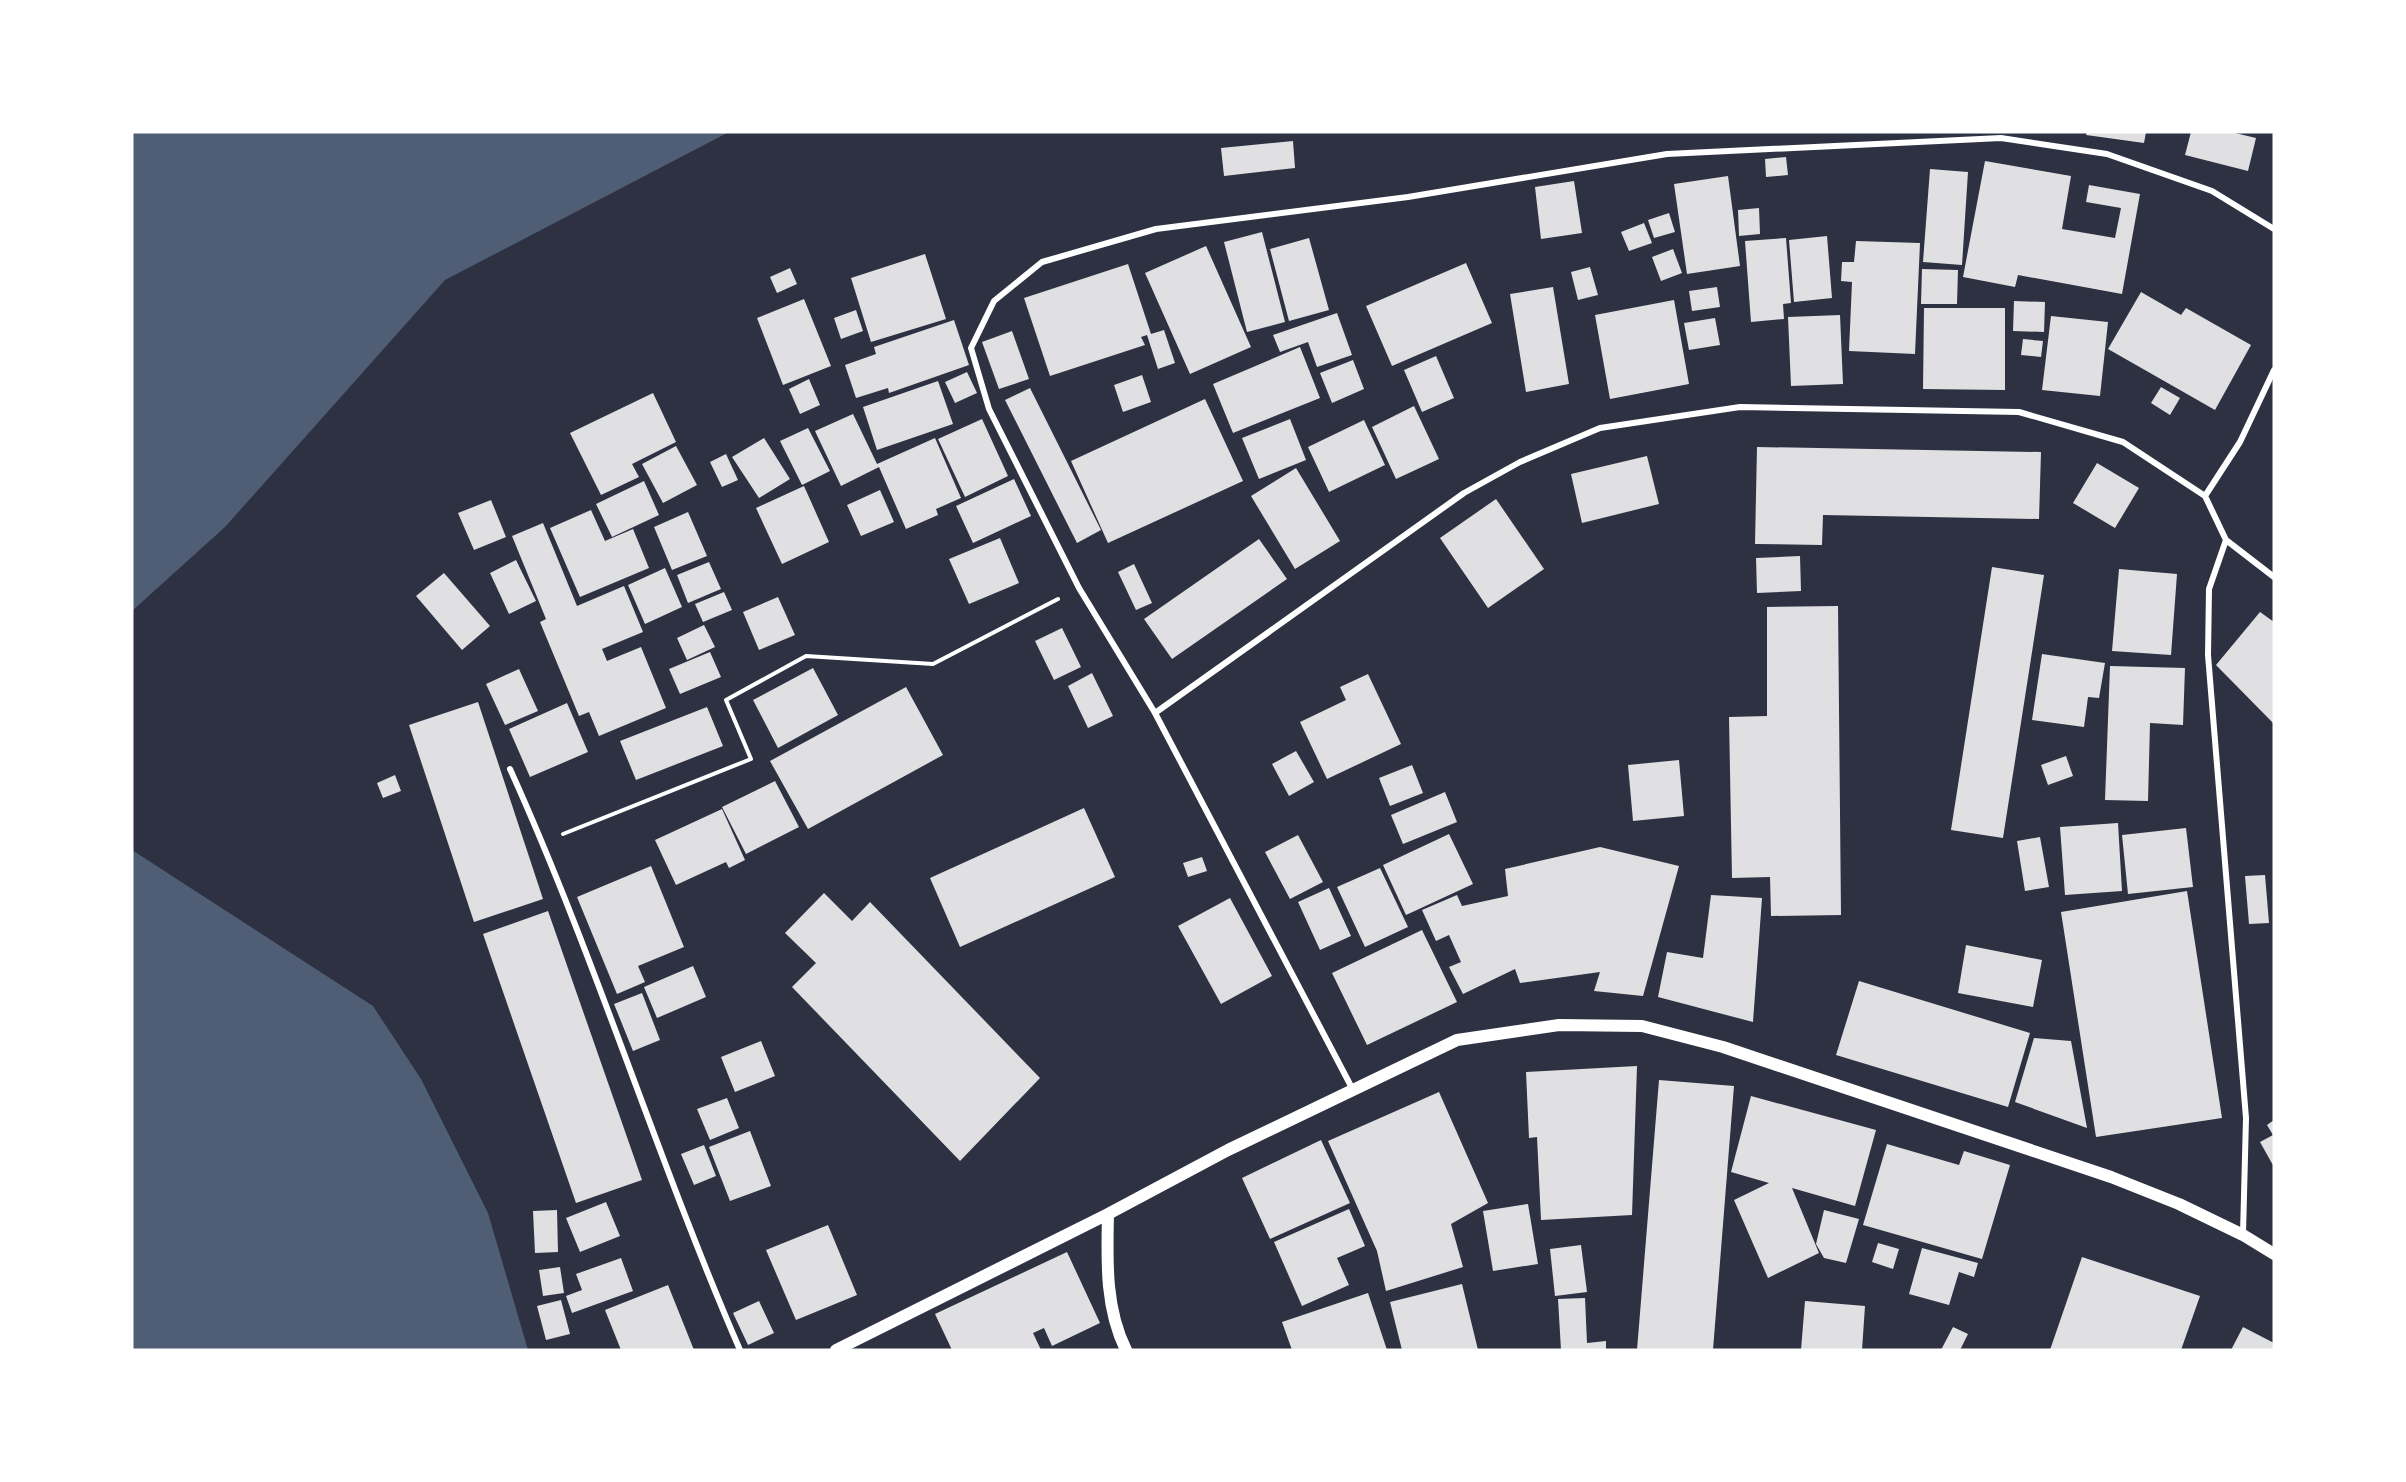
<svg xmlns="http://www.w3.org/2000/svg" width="2406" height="1482" font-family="'Zilla Slab',serif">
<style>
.water{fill:#4f5d75}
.building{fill:#e0e0e3}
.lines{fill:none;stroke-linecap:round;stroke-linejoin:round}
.path{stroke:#fff;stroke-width:4}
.minor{stroke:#fff;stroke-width:6}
.secondary{stroke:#fff;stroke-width:12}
</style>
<rect width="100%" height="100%" fill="#2d3142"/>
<path class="water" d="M132 132H729L445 280 225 527 132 611Z
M132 850 373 1006 421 1079 488 1213 528 1350H132Z"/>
<path class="building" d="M2087 132H2146L2144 143 2086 135Z
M2191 132H2231L2256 138 2248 171 2185 155Z
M1293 141 1295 168 1224 176 1221 148Z
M1786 157 1788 175 1766 177 1765 159Z
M1985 161 2071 176 2062 229 2115 238 2121 208 2086 202 2089 185 2140 194 2122 294 2018 275 2015 287 1963 277Z
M1930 169 1968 172 1962 265 1923 262Z
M1728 176 1740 266 1687 274 1674 184Z
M1574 181 1582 233 1541 239 1535 187Z
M1759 208 1760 234 1739 236 1738 210Z
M1669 213 1675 232 1654 238 1648 220Z
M1644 223 1652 243 1629 251 1621 232Z
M1262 232 1285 322 1247 332 1224 242Z
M1827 236 1832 298 1794 302 1789 240Z
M1309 238 1329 310 1289 321 1270 249Z
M1786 238 1791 303 1783 304 1784 319 1751 322 1745 241Z
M1856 241 1920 243 1915 354 1849 351 1852 282 1841 281 1842 262H1854Z
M1206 246 1251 347 1190 374 1145 273Z
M1673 249 1682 273 1661 281 1652 257Z
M925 254 946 319 871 342 851 278Z
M1466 263 1492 323 1392 366 1366 306Z
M1128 264 1151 334 1164 330 1175 363 1158 369 1147 335 1141 337 1145 345 1050 376 1024 298Z
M1590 267 1598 295 1578 300 1571 272Z
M790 268 797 284 777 293 770 277Z
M1922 269 1958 270 1957 304H1921Z
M1553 287 1569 384 1526 392 1510 294Z
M1717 287 1720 307 1692 311 1689 291Z
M2141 292 2181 315 2186 308 2251 345 2215 410 2108 349Z
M804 299 831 366 783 385 757 318Z
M1674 300 1689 384 1610 399 1595 315Z
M2014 301 2045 302 2044 332 2013 331Z
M1924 308H2005V390L1923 389Z
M856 310 863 331 841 339 834 318Z
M1337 313 1352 355 1317 367 1308 342 1280 352 1273 335Z
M1840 315 1843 384 1791 386 1788 317Z
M2051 316 2108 322 2100 396 2042 390Z
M1715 318 1720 345 1689 350 1684 323Z
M954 320 969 365 889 393 888 388 856 398 845 365 876 354 874 347Z
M1012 331 1029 379 999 389 982 342Z
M2023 339 2043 341 2041 357 2021 355Z
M1300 347 1320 398 1233 433 1213 384Z
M1436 356 1454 398 1422 412 1404 370Z
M1353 360 1364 389 1332 403 1320 373Z
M967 372 977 393 955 403 945 382Z
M1142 375 1151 402 1123 412 1114 385Z
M809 379 820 405 800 414 789 389Z
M938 381 953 424 877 450 863 407Z
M2161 387 2180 398 2170 415 2151 403Z
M1030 388 1101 530 1077 543 1005 400Z
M653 393 676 442 632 464 639 477 601 495 570 433Z
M1205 399 1243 481 1108 543 1071 461Z
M1414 406 1439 459 1396 479 1372 427Z
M853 414 877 464 935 438 961 498 936 509 938 515 906 529 879 467 841 486 815 431Z
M982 419 1008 476 965 497 938 439Z
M1290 419 1306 460 1259 479 1242 438Z
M1364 420 1385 465 1329 492 1308 447Z
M808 428 830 471 802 485 780 441Z
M764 438 790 479 759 498 732 457Z
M676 446 697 485 663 503 642 464Z
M1757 447 2041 452 2039 519 1823 515 1822 545 1755 544Z
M726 454 738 480 722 487 710 462Z
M1647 456 1659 504 1582 523 1571 474Z
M2097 463 2139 488 2115 528 2073 503Z
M1296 468 1340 541 1295 569 1251 496Z
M1014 479 1031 516 973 543 956 506Z
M644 481 659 515 612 537 596 504Z
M804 486 829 542 782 564 756 508Z
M880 490 894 522 861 536 847 505Z
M1496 499 1544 569 1488 608 1440 538Z
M491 500 506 537 474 550 458 513Z
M591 510 605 541 633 529 649 568 580 597 550 528Z
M688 512 707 556 672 570 654 527Z
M543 523 577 606 624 586 643 632 602 649 607 661 641 647 666 708 599 736 589 712 579 716 540 622 546 619 512 536Z
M1000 538 1019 583 969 604 949 559Z
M1259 539 1287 579 1172 659 1144 619Z
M1800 556 1801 591 1757 593 1756 558Z
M516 560 536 601 509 614 490 573Z
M709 562 721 589 688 603 677 575Z
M1134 564 1152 603 1136 610 1118 572Z
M1992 567 2044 575 2003 838 1951 830Z
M665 568 682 607 645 624 628 585Z
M2119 569 2177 574 2171 655 2112 651Z
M444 573 490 626 462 650 416 596Z
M724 592 732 610 703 622 695 604Z
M778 597 795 635 759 650 743 612Z
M1838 606 1841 915 1771 916 1770 877 1732 878 1729 717 1767 716V607Z
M2260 612 2274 622V724L2216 665Z
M704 625 715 647 687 660 677 638Z
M1062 628 1081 667 1054 680 1035 641Z
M710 652 721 677 680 694 669 669Z
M2042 654 2105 663 2099 698 2088 697 2084 727 2032 720Z
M2110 666 2185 668 2183 725 2150 723 2148 801 2105 800Z
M813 668 838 715 778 748 753 700Z
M519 669 538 711 505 725 486 684Z
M1092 673 1113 716 1088 728 1068 686Z
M1368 674 1401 744 1327 779 1300 722 1346 700 1340 687Z
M906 687 943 755 808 829 770 761Z
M478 702 543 899 474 922 409 725Z
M567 703 588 752 530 777 509 729Z
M707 707 723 746 636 780 620 741Z
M1296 751 1314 782 1289 796 1272 764Z
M2066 756 2073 776 2048 785 2041 765Z
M1679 760 1684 816 1633 821 1628 765Z
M1412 765 1423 793 1390 806 1379 778Z
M395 775 401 791 383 798 377 783Z
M775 781 799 827 746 854 722 807Z
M1445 792 1457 822 1403 844 1391 815Z
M1084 808 1115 877 960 947 930 878Z
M722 809 745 860 729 868 726 862 676 885 655 840Z
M2118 823 2122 891 2065 895 2060 827Z
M2186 828 2193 887 2128 894 2122 835Z
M1449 834 1473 884 1406 915 1383 865Z
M1298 835 1323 882 1290 899 1265 852Z
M2040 837 2049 887 2025 891 2017 841Z
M1600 847 1679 866 1643 996 1594 991 1600 972 1520 983 1515 969 1463 994 1449 967 1461 962 1449 935 1436 941 1422 910 1457 895 1462 906 1508 896 1505 869Z
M1202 857 1207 871 1188 877 1183 863Z
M651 866 684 947 638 966 645 982 617 994 577 897Z
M1380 868 1408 927 1365 947 1337 887Z
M2265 875 2269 923 2249 924 2245 876Z
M1329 888 1351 936 1320 950 1298 902Z
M2187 891 2222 1118 2096 1137 2061 912Z
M824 893 852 921 870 902 1040 1078 960 1161 792 987 816 963 785 933Z
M1711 895 1762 898 1753 1022 1658 997 1667 952 1703 958Z
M1230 898 1272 976 1221 1004 1178 926Z
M548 911 642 1180 576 1203 483 934Z
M1422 930 1457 1002 1367 1045 1332 973Z
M1966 945 2042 960 2033 1007 1958 993Z
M693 966 706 997 657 1018 644 987Z
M1859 981 2030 1033 2008 1107 1836 1055Z
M642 993 660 1040 633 1051 614 1004Z
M2034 1038 2071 1041 2087 1128 2015 1102Z
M761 1041 775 1076 735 1092 721 1057Z
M1637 1066 1632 1215 1541 1220 1537 1137 1529 1138 1526 1072Z
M1659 1080 1734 1086 1713 1350H1637Z
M1439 1092 1488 1203 1451 1224 1463 1267 1386 1291 1377 1251 1328 1141Z
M1751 1096 1876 1130 1855 1206 1792 1188 1819 1253 1768 1278 1734 1200 1769 1183 1731 1172Z
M727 1098 739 1128 710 1140 697 1109Z
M2274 1120V1167L2260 1142 2273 1135 2267 1125Z
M750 1131 771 1186 730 1201 709 1147Z
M1321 1140 1350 1203 1270 1239 1242 1178Z
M1887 1144 1959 1165 1964 1151 2010 1165 1982 1259 1863 1225Z
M704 1145 716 1176 694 1185 681 1154Z
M606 1202 620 1236 580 1252 566 1218Z
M1528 1204 1538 1264 1493 1271 1483 1211Z
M1349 1209 1365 1246 1337 1258 1349 1285 1302 1306 1274 1242Z
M557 1210 558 1252 535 1253 533 1211Z
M1824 1210 1859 1219 1846 1263 1824 1258 1816 1244Z
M828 1225 857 1295 796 1320 766 1250Z
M1878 1243 1899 1249 1893 1269 1872 1262Z
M1581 1245 1587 1292 1555 1296 1550 1249Z
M1922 1248 1978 1263 1974 1277 1959 1272 1949 1305 1909 1294Z
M1067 1252 1100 1323 1052 1346 1044 1328 1033 1333 1041 1350H952L935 1314Z
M2082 1257 2200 1296 2181 1350H2050Z
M621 1258 633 1291 572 1313 566 1296 582 1290 576 1274Z
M560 1267 564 1293 543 1296 539 1270Z
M1462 1284 1478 1350H1402L1390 1302Z
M668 1285 694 1350H621L605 1310Z
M1368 1293 1387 1350H1292L1282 1322Z
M1585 1298 1587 1343 1606 1341V1350H1561L1558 1299Z
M561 1300 570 1334 546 1340 537 1306Z
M759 1301 774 1333 748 1345 733 1313Z
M1805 1301 1865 1306 1862 1350H1801Z
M1953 1327 1968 1334 1960 1350H1941Z
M2243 1327 2274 1343V1350H2231Z"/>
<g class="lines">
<path class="path" d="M563 834 751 759 726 700 806 656 933 664 1058 599"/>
<path class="minor" d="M2205 496 2240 442 2274 370
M2226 540 2209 589 2208 655 2246 1118 2243 1234
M1155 713 1464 493 1520 462 1600 428 1740 407 2019 412 2123 442 2205 496 2226 540 2274 577
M510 769C596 959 657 1159 740 1350
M1352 1088 1155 713 1079 588 989 409 971 348 994 301 1042 262 1156 229 1408 197 1667 154 2001 138 2107 154 2212 191 2274 229"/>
<path class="secondary" d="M1108 1214 1228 1150 1457 1040 1559 1025 1642 1026 1723 1047 2111 1177 2179 1204 2243 1235 2274 1254
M836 1350 1108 1214C1107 1260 1105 1308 1126 1350"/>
</g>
<rect width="2406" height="1482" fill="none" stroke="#ffffff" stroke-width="267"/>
</svg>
